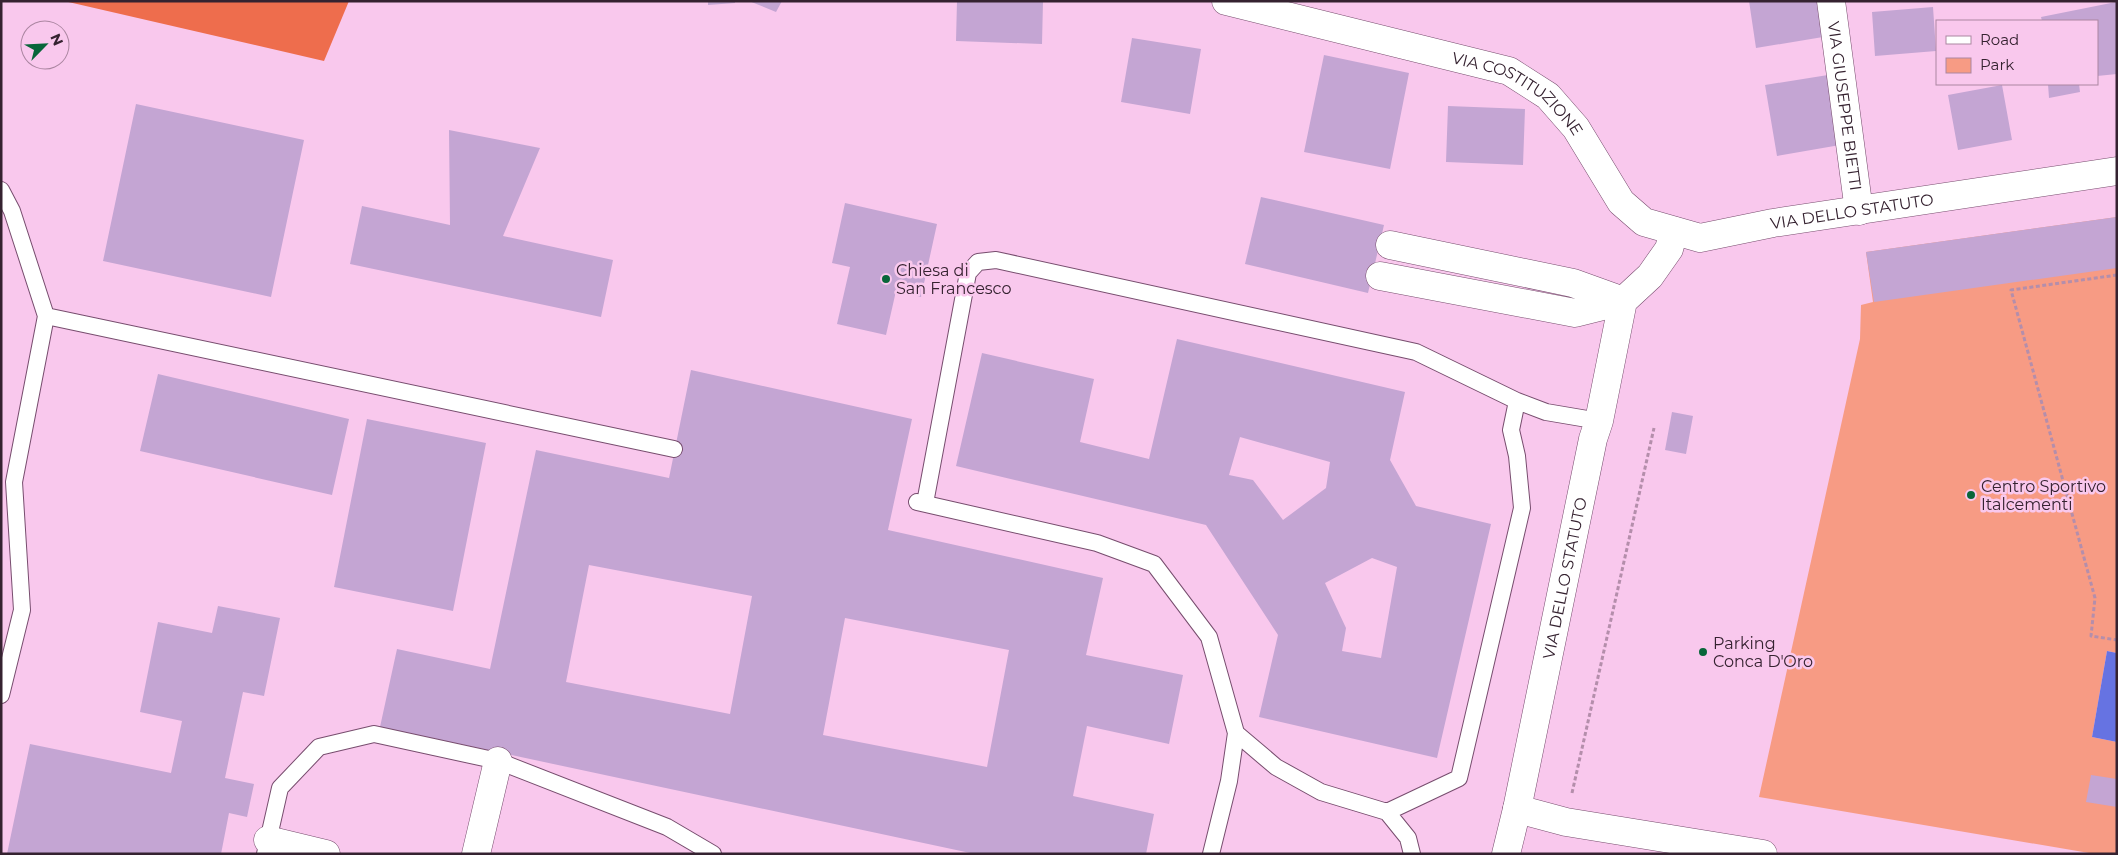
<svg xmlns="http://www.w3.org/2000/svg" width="2118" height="855" font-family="Montserrat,sans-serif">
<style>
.green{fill:#f79b84}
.forest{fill:#ee6d4d}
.water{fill:#6673e2}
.building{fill:#c4a5d3;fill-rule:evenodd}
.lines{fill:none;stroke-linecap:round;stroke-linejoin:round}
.lane-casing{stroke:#774d6e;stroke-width:18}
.street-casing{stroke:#774d6e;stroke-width:29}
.path{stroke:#b48eab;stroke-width:3;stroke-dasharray:4 2.5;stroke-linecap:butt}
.lane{stroke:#fff;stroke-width:16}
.street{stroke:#fff;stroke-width:28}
.poi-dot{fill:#08663a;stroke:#f9c8ed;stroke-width:2}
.labels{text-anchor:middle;stroke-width:5;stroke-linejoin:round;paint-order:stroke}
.street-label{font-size:16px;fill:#352230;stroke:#f9c8ed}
.poi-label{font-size:16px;fill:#352230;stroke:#f9c8ed;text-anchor:start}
</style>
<rect width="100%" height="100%" fill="#f9c8ed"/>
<path class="green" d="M2117 217V653L2107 651 2092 737 2117 742V854H2095L1759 797 1860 339 1861 305 1873 302 1866 252Z"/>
<path class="forest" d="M64 1H349L324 61Z"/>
<path class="water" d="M2107 651 2117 653V742L2092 737Z"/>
<path class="building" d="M708 1H735V3L708 5Z
M749 1H782L776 12Z
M957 1H1043L1042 44 956 41Z
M1749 1H1817L1823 37 1756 48Z
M2116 2 2117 74 2097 76V21H2042L2041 17Z
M1933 7 1936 51 1875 56 1872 12Z
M1132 38 1201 49 1190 114 1121 102Z
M1324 55 1409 73 1390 169 1304 152Z
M1828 75 1840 145 1777 156 1765 85Z
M2048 84H2079L2080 92 2049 98Z
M2002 85 2012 140 1958 150 1948 95Z
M136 104 304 140 271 297 103 261Z
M1448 106 1525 109 1523 165 1446 162Z
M449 130 540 148 503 236 613 260 601 317 350 264 362 206 450 225Z
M1261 197 1384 225 1368 293 1245 264Z
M845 203 937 224 921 297 896 291 886 335 837 324 850 267 832 263Z
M2117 217V268L1874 302 1866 252Z
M1177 339 1405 392 1390 460 1416 506 1491 524 1437 758 1259 717 1278 635 1206 525 956 466 982 353 1094 379 1080 442 1149 459ZM1240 437 1330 462 1326 488 1283 520 1253 480 1229 475ZM1372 558 1397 567 1381 658 1342 651 1346 628 1325 583Z
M691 370 912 419 888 530 1103 578 1086 655 1183 675 1169 744 1087 726 1073 796 1154 814 1146 854H975L380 727 397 649 490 669 536 450 669 478ZM589 565 752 596 730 714 566 682ZM845 618 1009 650 987 767 823 735Z
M158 374 349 419 332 495 140 451Z
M1672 412 1693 416 1686 454 1665 450Z
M367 419 486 443 453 611 334 587Z
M218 606 280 618 264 696 243 692 225 778 254 784 247 817 229 813 221 854H7L30 744 171 773 182 721 140 712 158 622 212 633Z
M2091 775 2117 779V807L2086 802Z"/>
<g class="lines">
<defs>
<path id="lane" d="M1 190 12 211 46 316 14 482 22 610 1 695
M46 316 674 449
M1517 401 1546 412 1599 421
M917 502 1097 543 1154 564 1209 637 1236 733 1229 781 1211 854
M925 503 968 273 978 262 996 260 1416 352 1517 401 1511 430 1517 456 1522 508 1459 778 1387 812
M1236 733 1276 767 1321 792 1387 812 1408 838 1412 854
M265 854 280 788 319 747 374 734 498 761 667 827 713 854"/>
<g id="street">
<path id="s1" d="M1226 1 1509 71 1548 96 1576 128 1621 202 1644 222 1700 238 1773 223 2117 171"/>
<path id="s2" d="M1831 1 1859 211"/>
<path d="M1380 276 1575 313 1623 301 1573 283 1390 245"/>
<path d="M1517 809 1566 822 1763 854"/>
<path d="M268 840 326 854"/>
<path d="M476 854 498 761"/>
<path id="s3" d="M1506 854 1517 809 1593 439 1599 421 1623 301 1650 276 1669 249 1674 231"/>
</g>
</defs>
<use href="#lane" class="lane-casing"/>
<use href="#street" class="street-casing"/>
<path class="path" d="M2117 275 2011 290 2095 598 2091 636 2117 640
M1572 793 1654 428"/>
<use href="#lane" class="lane"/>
<use href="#street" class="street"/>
</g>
<g class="poi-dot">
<circle cx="886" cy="279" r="5"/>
<circle cx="1971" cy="495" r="5"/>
<circle cx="1703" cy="652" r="5"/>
</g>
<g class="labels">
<g class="street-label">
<text dy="6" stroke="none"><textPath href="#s1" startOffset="310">VIA COSTITUZIONE</textPath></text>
<text dy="6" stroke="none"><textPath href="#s2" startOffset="106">VIA GIUSEPPE BIETTI</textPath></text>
<text dy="6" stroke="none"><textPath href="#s1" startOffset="710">VIA DELLO STATUTO</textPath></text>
<text dy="6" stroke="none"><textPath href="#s3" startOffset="282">VIA DELLO STATUTO</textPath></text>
</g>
<g class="poi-label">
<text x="896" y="276">Chiesa di<tspan x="896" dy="18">San Francesco</tspan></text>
<text x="1981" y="492">Centro Sportivo<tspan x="1981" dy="18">Italcementi</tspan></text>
<text x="1713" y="649">Parking<tspan x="1713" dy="18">Conca D'Oro</tspan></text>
</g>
</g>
<rect width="2118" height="855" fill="none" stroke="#352230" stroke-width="5"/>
<rect x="1936" y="20" width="162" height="65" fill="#f9c8ed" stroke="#ab86a1"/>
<rect x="1946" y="36" width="25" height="8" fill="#ffffff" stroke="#ab86a1"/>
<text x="1980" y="45" font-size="15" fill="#352230">Road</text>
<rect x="1946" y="58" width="25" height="15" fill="#f79b84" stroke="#ab86a1"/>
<text x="1980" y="70" font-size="15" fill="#352230">Park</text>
<g transform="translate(45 45) rotate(66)"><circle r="24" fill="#f9c8ed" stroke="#ab86a1"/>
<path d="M0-4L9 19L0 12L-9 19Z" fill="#08663a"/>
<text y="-8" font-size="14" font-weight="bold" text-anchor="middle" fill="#352230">N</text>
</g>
</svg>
